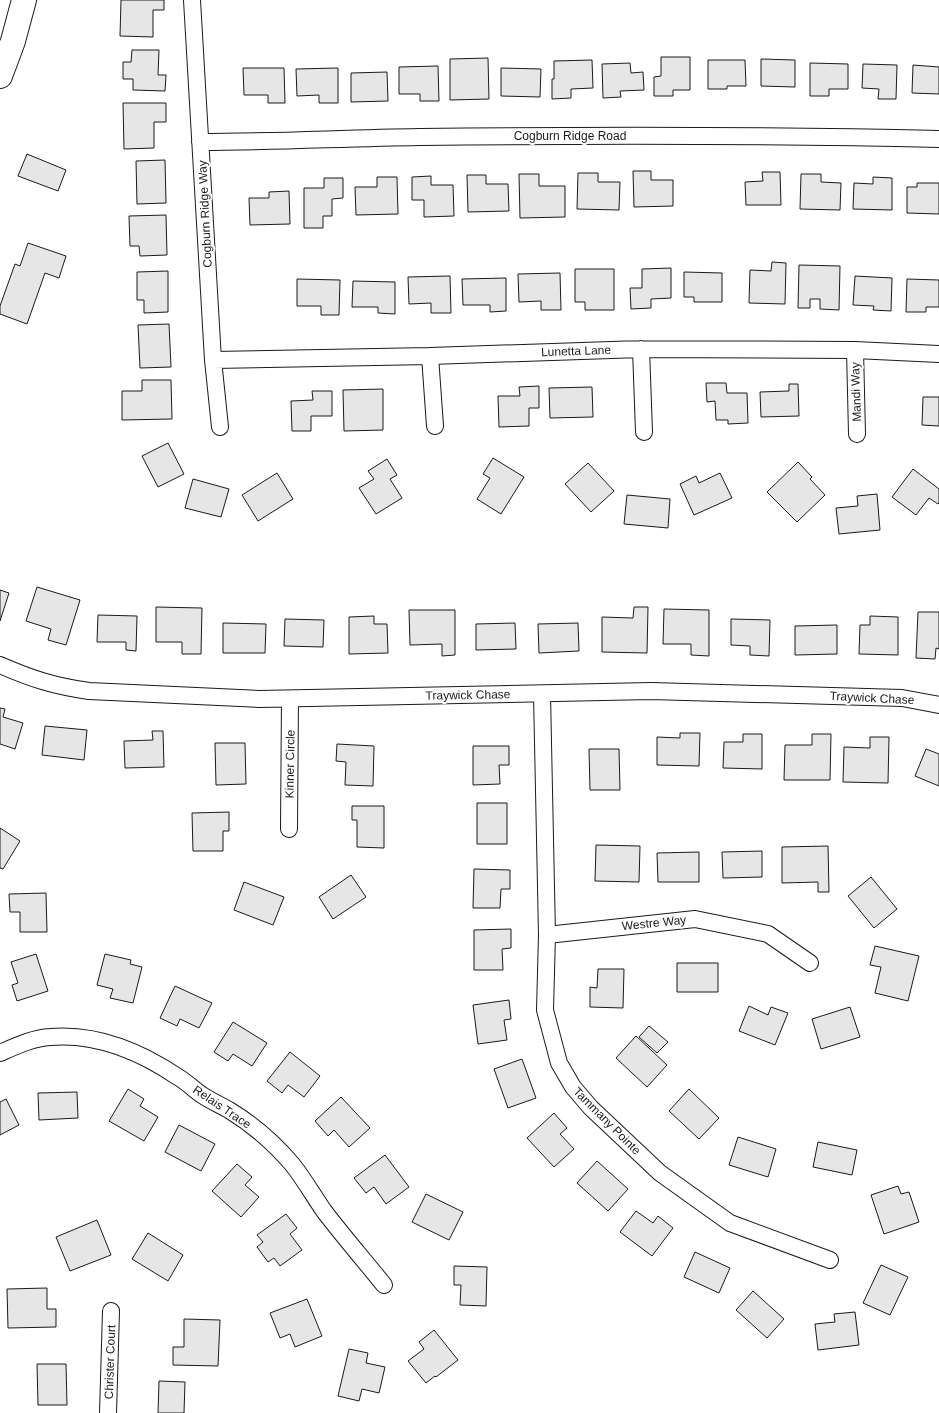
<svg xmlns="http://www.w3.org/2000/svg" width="939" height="1413" font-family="Arial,sans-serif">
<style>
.building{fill:#e6e6e6;stroke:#1a1a1a}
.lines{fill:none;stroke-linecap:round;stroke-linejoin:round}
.street-casing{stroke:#1a1a1a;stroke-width:18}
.secondary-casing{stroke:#1a1a1a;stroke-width:26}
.street{stroke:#fff;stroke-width:16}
.secondary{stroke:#fff;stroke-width:24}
.labels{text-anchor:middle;stroke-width:4;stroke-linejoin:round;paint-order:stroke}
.street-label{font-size:12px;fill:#1a1a1a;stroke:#fff}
</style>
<rect width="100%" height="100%" fill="#fff"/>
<path class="building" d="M121 0H164V10H153V37L120 36Z
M132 50H159L158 75H166L165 91 133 90V79H123V62H131Z
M661 57H690V90H673V96H654V77L661 76Z
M488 58 489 99 450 100V59Z
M761 59 795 60V87L761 86Z
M592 60 593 88 571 89V98L552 99V79H554V61Z
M708 60H745L746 86H727V89H708Z
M630 63 631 73 643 72 644 90 620 91 621 97 603 98 602 64Z
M810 63 848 64V89H829V96H810Z
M863 64 897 65 896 99H878L879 89 862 88Z
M913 65 939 67V94L912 93Z
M438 66 439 101H420V94H399V67Z
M243 68H284L285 103H268V95H244Z
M338 68V103H319V95L297 96 296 69Z
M501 68 541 69 540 97 501 96Z
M387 72 388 101 351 102V73Z
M123 103H166V122H154V148L124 149Z
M27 154 66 170 58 191 18 176Z
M165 160 166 203 137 204 136 161Z
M633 171H651V180H673V206L634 207Z
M762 172H780L781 205H746L745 182 763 181Z
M578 173H598V182H620L619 210 577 209Z
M519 174H539V186H565V217L520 218Z
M801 174H821V182L841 183 840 210 800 209Z
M467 175H486V184H508L509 211 468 212Z
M431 176V185H453L454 216 424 217V200H412V177Z
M377 177H397L398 214 356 215 355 187H377Z
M873 177 892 178V210L853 209 854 183 873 184Z
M324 178H343V198L332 199V216H323V228H304V188H324Z
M917 183H939V214L907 213V187H917Z
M289 191 290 224 250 225 249 198H269V192Z
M166 215 167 255 140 256 139 246H130L129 216Z
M28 243 66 256 59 278 45 273 27 324 0 314V306L15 264 20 266Z
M772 262 786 263 785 304 749 303 750 270 771 271Z
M799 265 840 266 839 310 820 309V299H810V308H798Z
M671 268V298L651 299V308L631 309 630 288H642V269Z
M575 269H614V310H585V302H575Z
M168 271V312L144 313V300H137V272Z
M684 272 722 273V302H694V297H684Z
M560 273 561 310H541V301L519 302 518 274Z
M450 276 451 313H431V303L409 304 408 277Z
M855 276 892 278 891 311 873 310 874 306 853 305Z
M506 278V311L490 312V305H463L462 279Z
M297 279 340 280 339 315H321V306H297Z
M907 279 939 280V307H926V312H906Z
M353 281 395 282V314L378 313V307H352Z
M169 324 171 367 140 368 138 325Z
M142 380H171L172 419 122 420V391H142Z
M706 383H726L727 393H747L748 423 728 424V420H716L715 401 707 402Z
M789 384H798L799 416 761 417 760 392 789 391Z
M539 386V408H529V426L499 427 498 396H520L519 387Z
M592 387 593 417 550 418 549 388Z
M383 389V430L344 431 343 390Z
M312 391H332V416H311V431H292L291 401 313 400Z
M923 397H939V426L922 425Z
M168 443 184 474 158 487 142 456Z
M493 458 524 477 501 514 477 499 490 478 483 474Z
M387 459 397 475 390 479 402 498 376 514 359 488 374 479 368 471Z
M798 462 812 477 810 479 825 495 797 522 767 492Z
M588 463 614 491 591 512 565 484Z
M913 469 939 489V503L938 504 929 498 916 515 892 497Z
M277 473 293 499 258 521 242 495Z
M720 473 732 498 694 515 680 484 696 476 699 483Z
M193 479 229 489 221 517 185 508Z
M877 494 880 530 839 534 836 508 858 506 857 496Z
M627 495 670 499 668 528 624 524Z
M37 587 80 600 66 645 48 640 51 629 26 621Z
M0 590 9 593 0 621Z
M156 607 202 608 201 654H182V642H156Z
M634 607H648L647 653 602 652V617L633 618Z
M664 609 709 610V656L691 655V644H663Z
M409 610H455V655L442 656V644L410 645Z
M918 612H939V649L936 648 935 659 916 658Z
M98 615 137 616 136 651 126 650V642H97Z
M374 616V624H387L388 653 349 654V617Z
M870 616 898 617V655L859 654 860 625H870Z
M285 619 324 620 323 647 284 646Z
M731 619 770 620 769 656 750 655V646L731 645Z
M223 623 266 624 265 653H223Z
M515 623 516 649 476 650V624Z
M578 623 579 651 539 653 538 624Z
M837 625V654L795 655V626Z
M0 708 5 709 3 717 23 723 15 749 0 744Z
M45 726 87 730 84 760 42 755Z
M152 731H163L164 767 125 768 124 741 153 740Z
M680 733H700L699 766 657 765V737L680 738Z
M743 734H762V769L723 768 724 742H743Z
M812 734H831L830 780H784L785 745H812Z
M870 737H889L888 783 843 782 844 747 870 748Z
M215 743H245L246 784 216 785Z
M337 744 374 746 373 786 345 785 346 762 336 761Z
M473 746H509V765H499L500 784 473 785Z
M589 749H619L620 790H590Z
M926 749 939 754V786L915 776Z
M477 803H507V844H477Z
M352 806H384V848L357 847V820H352Z
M229 812V831H223V851H193L192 813Z
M0 828 20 841 3 869 0 868Z
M596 845 640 846 639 882 595 881Z
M828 846 829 892H818V882L782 883V847Z
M762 851V877L723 878 722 852Z
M699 852V882H658L657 853Z
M474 869 510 870V889H501L500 908H473Z
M351 875 366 897 333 919 319 897Z
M871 877 897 909 874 928 848 896Z
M244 882 284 897 273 925 234 910Z
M46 893 47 932H20V912H10L9 894Z
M511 929V948L502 949 503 970H474V930Z
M875 946 919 956 908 1001 875 993 881 967 870 965Z
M36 954 48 991 17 1001 12 985 18 983 11 962Z
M105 954 131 960 130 964 142 967 133 1003 110 998 113 989 97 985Z
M677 963H718V992H677Z
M598 969H624L623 1008 590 1007V987L597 988Z
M175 986 212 1003 199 1028 180 1019 177 1026 160 1018Z
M509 1000 511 1019 504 1020 507 1040 478 1044 473 1005Z
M749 1006 768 1015 771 1007 788 1013 775 1045 739 1031Z
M850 1007 860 1037 821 1049 812 1019Z
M233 1022 267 1043 252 1066 233 1054 228 1061 214 1052Z
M649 1026 668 1042 657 1053 639 1037Z
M636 1036 667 1065 647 1087 616 1058Z
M290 1052 320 1076 304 1097 288 1085 282 1093 267 1081Z
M522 1059 536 1098 508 1108 494 1069Z
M128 1089 144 1099 140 1106 158 1117 144 1141 109 1121Z
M689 1089 719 1118 699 1139 669 1111Z
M77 1092 78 1118 39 1120 38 1093Z
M341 1097 370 1128 349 1147 334 1130 328 1136 315 1121Z
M6 1099 19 1125 0 1135V1102Z
M554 1113 567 1128 560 1134 574 1149 554 1167 527 1138Z
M179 1125 215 1144 201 1171 165 1152Z
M738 1137 776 1149 768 1177 729 1165Z
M818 1142 857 1150 852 1175 813 1167Z
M385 1155 409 1187 386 1204 374 1187 366 1193 354 1178Z
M597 1161 628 1189 608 1211 577 1183Z
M237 1164 252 1177 245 1185 259 1197 241 1217 212 1191Z
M898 1186 901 1194 909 1192 919 1222 884 1234 871 1195Z
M426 1194 463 1212 449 1240 412 1222Z
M636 1211 653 1223 658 1216 673 1228 652 1256 620 1232Z
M286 1214 297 1228 290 1234 302 1250 280 1266 274 1258 268 1262 257 1247 263 1242 257 1235Z
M97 1220 111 1255 70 1271 56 1237Z
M148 1233 183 1255 168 1281 132 1259Z
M695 1252 730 1268 719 1293 684 1277Z
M881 1265 908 1277 890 1315 863 1303Z
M454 1266 487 1267 486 1306 460 1305 461 1285H454Z
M47 1288V1309H56V1327L8 1328 7 1289Z
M753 1291 784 1319 767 1338 736 1310Z
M307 1299 322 1336 295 1347 290 1334 280 1338 270 1313Z
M855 1312 859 1345 818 1350 815 1324 835 1322 834 1314Z
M184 1319 220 1320 218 1366 173 1365V1347H184Z
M434 1330 458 1360 436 1377 435 1376 426 1383 408 1361 424 1349 419 1342Z
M349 1349 368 1353 366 1363 385 1367 379 1393 362 1389 359 1401 338 1396Z
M37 1364H66L67 1405H38Z
M159 1381 185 1382 184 1413H158Z"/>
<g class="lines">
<defs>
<path id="street" d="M192 0 213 360 220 427
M200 142C274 142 347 138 420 137 593 135 766 135 939 139
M641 349 644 432
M855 350 857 434
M430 356 435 426
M213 360 430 356 641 349 855 350 939 354
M0 665C32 679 54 686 89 691L259 699 651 691 902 698 939 705
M542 694 547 935 545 1010 559 1063 573 1087 591 1108 660 1173 730 1223 830 1260
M289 829 290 699
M547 935 695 919 768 934 810 963
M0 1053C16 1046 33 1038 50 1037 96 1033 141 1052 178 1077 187 1082 194 1090 202 1095 211 1101 220 1105 229 1110 252 1124 274 1143 292 1164 304 1179 313 1195 324 1211 343 1236 364 1260 384 1285
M108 1413 111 1311"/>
<path id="secondary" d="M0 76 13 41 24 0"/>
</defs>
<use href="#street" class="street-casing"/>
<use href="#secondary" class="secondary-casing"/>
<use href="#street" class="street"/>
<use href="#secondary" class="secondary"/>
</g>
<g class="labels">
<g class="street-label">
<text x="570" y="140">Cogburn Ridge Road</text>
<text transform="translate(205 214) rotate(-93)" y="4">Cogburn Ridge Way</text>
<text transform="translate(576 351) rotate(-2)" y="4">Lunetta Lane</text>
<text transform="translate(856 392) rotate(-92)" y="4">Mandi Way</text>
<text transform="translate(468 695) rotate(-1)" y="4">Traywick Chase</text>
<text transform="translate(872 698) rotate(3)" y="4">Traywick Chase</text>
<text transform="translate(290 764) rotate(-89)" y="4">Kinner Circle</text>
<text transform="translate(654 923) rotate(-6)" y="4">Westre Way</text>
<text transform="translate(222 1107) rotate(34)" y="4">Relais Trace</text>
<text transform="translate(607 1121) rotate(45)" y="4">Tammany Pointe</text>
<text transform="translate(110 1362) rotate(-88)" y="4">Christer Court</text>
</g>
</g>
</svg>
